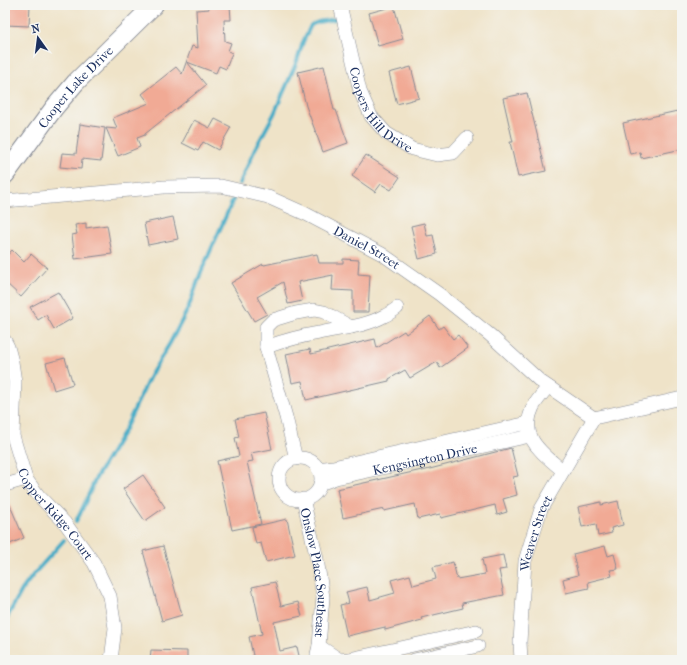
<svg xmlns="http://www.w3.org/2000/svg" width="687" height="665" font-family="'IM FELL French Canon',serif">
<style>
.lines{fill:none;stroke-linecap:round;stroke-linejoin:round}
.stream{stroke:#47acc6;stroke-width:4}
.building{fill:#f1aa95}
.street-casing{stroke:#858993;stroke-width:14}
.secondary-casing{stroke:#858993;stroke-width:20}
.street{stroke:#fff;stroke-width:13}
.secondary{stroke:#fff;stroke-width:18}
.labels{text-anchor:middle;stroke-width:3.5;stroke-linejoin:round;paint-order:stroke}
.street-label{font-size:13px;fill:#1b2f5e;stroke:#f6f6f2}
</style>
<rect width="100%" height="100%" fill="#f6f6f2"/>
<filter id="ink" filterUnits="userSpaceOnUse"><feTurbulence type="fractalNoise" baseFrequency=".025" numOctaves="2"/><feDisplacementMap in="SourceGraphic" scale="8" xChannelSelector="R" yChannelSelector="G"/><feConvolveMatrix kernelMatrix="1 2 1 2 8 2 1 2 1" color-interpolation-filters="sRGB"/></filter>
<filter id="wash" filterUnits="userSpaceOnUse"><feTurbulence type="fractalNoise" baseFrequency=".012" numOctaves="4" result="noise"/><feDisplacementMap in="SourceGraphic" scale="16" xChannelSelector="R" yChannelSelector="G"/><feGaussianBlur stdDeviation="0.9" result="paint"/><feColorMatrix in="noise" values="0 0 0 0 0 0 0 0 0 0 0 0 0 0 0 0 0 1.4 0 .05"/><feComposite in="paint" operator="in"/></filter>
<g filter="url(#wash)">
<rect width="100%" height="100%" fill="#efe3c8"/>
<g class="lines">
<path class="stream" d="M240 183 255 149 274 114 297 61 303 42 311 25 318 22 335 19
M76 521 80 514 96 478 125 429 150 376 170 343 188 309 201 272 233 200
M5 621 22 590 33 575 64 540"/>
</g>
<g id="blocks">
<path class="building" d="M5 5H30L29 26 5 25Z
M208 5H230L231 20H224L225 41 231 43 228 51 232 53 226 69 219 66 216 73 187 62 206 85 145 134V135L137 138 140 147 118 156 106 128 117 129 113 118 149 103 142 94 176 67 182 74 192 46 198 48 196 10 209 9Z
M394 6 403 39 378 46 369 13Z
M324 66 334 110H336L348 143 323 152 306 106 298 72Z
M411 67 419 98 397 104 389 73Z
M527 93 546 171 518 177 510 142H513L503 98Z
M682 110V149L641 158 640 152 630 154 623 123Z
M215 119 231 127 218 150 203 142 198 151 182 143 194 120 210 128Z
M80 124 105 128 101 161 82 159 81 169 60 167 62 153 76 154Z
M366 155 400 177 391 190 381 184 375 192 352 176Z
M173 217 178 239 148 245 144 223Z
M86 223V228L107 225 112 254 75 259 72 235 77 234 75 225Z
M424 223 427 236 433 235 437 254 419 259 411 226Z
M12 250 24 262 31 254 47 268 21 297 5 282V258Z
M317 254 319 263H343V259L359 260 358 274 370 275 368 312H353V291L332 290 333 275 298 282 302 301 288 304 283 282 257 297 267 314 254 321 231 283 263 264 264 265Z
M58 292 73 318 54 329 46 315 38 320 30 307Z
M430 316 439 329 443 326 453 339 458 335 468 348 440 368 437 362 410 378 405 370 389 379V381L306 400 302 381 292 383 286 354 310 349 311 354 375 339 377 348 404 331 406 334Z
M65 358 73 384 54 390 46 363Z
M264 413 272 449 251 453 253 461 247 462 261 524 232 530 217 461 239 456 235 438 239 437 235 419Z
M511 448 518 476 513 477 517 495 503 499 507 512 497 515 495 505 441 518 440 514 418 519 415 504 384 511V509L343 518 337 489 422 470V471Z
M143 475 165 507 145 521 123 489Z
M5 494 24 538 5 546Z
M618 501 623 525 611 528 612 533 598 536 596 524 582 527 578 507 601 502V505Z
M287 519 295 555 266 562 261 543 256 544 252 527Z
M163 546 182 615 162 621 143 551Z
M605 546 608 556 614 554 618 569 610 570 612 576 588 582 589 588 566 593 563 579 578 575 573 554Z
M503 555 506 569 499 570 504 595 462 603 463 608 421 618 422 620 385 630V627L347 636 340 605 349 603 346 592 367 587 370 600 395 593 391 580 410 575 413 585 436 579 433 567 453 562 457 579 485 574 482 559Z
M275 582 281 606 298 602 302 616 274 622 280 651 297 647 300 660H254L249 637 262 634 252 587Z
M151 650 187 651V660H150Z"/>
</g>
</g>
<g filter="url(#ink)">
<use href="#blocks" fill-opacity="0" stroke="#858993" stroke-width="1"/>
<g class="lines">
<defs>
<g id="street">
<path id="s1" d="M340 5 360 91 371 116 386 133 412 149 437 155 453 153 467 138"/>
<path id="s2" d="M5 201 164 187 221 186 268 197 306 214 382 254 439 294 490 335 540 381 594 418 682 398"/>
<path id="s3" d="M5 341 8 347 12 362 15 382 13 436 26 479 38 495 65 523 94 563 110 596 115 628 111 660"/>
<path d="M266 347C283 341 301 336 319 333 341 328 364 327 384 316 389 314 393 311 397 308"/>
<path d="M548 387C543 393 537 400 533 407 518 438 543 453 563 471"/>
<circle cx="300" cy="479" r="21"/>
<path d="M296 459 286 417 266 347V327L273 320 296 313 314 310 324 312 351 327"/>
<path d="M318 469 333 467 528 423"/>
<path id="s4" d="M320 484 336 478 530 436"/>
<path d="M5 485 26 479"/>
<path id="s5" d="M303 499 317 559 323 597 319 646 317 654V660"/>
<path d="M319 646 340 660 349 659 396 649 476 631"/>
<path d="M414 660 478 646"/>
<path id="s6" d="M521 660 520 642 525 561 541 509 594 418"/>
</g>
<g id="secondary">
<path id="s7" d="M5 175 54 108 76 82 154 5"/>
</g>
</defs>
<use href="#street" class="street-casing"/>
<use href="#secondary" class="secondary-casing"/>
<use href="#street" class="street"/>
<use href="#secondary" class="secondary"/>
</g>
</g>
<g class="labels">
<g class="street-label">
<text dy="5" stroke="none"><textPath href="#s7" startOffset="113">Cooper Lake Drive</textPath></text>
<text dy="5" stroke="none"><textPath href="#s1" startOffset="116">Coopers Hill Drive</textPath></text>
<text dy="5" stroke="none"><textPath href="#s2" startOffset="376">Daniel Street</textPath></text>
<text dy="5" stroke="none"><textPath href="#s4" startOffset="108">Kengsington Drive</textPath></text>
<text dy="5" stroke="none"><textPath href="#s3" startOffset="187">Copper Ridge Court</textPath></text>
<text dy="5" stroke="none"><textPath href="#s6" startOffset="129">Weaver Street</textPath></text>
<text dy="5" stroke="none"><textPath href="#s5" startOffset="75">Onslow Place Southeast</textPath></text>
</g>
</g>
<rect width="687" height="665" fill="none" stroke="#f6f6f2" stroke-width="20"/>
<g transform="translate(38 38) rotate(346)" stroke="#f6f6f2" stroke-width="3" paint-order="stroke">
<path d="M0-3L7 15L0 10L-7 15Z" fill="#1b2f5e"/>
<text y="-6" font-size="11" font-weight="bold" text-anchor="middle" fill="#1b2f5e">N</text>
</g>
</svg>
